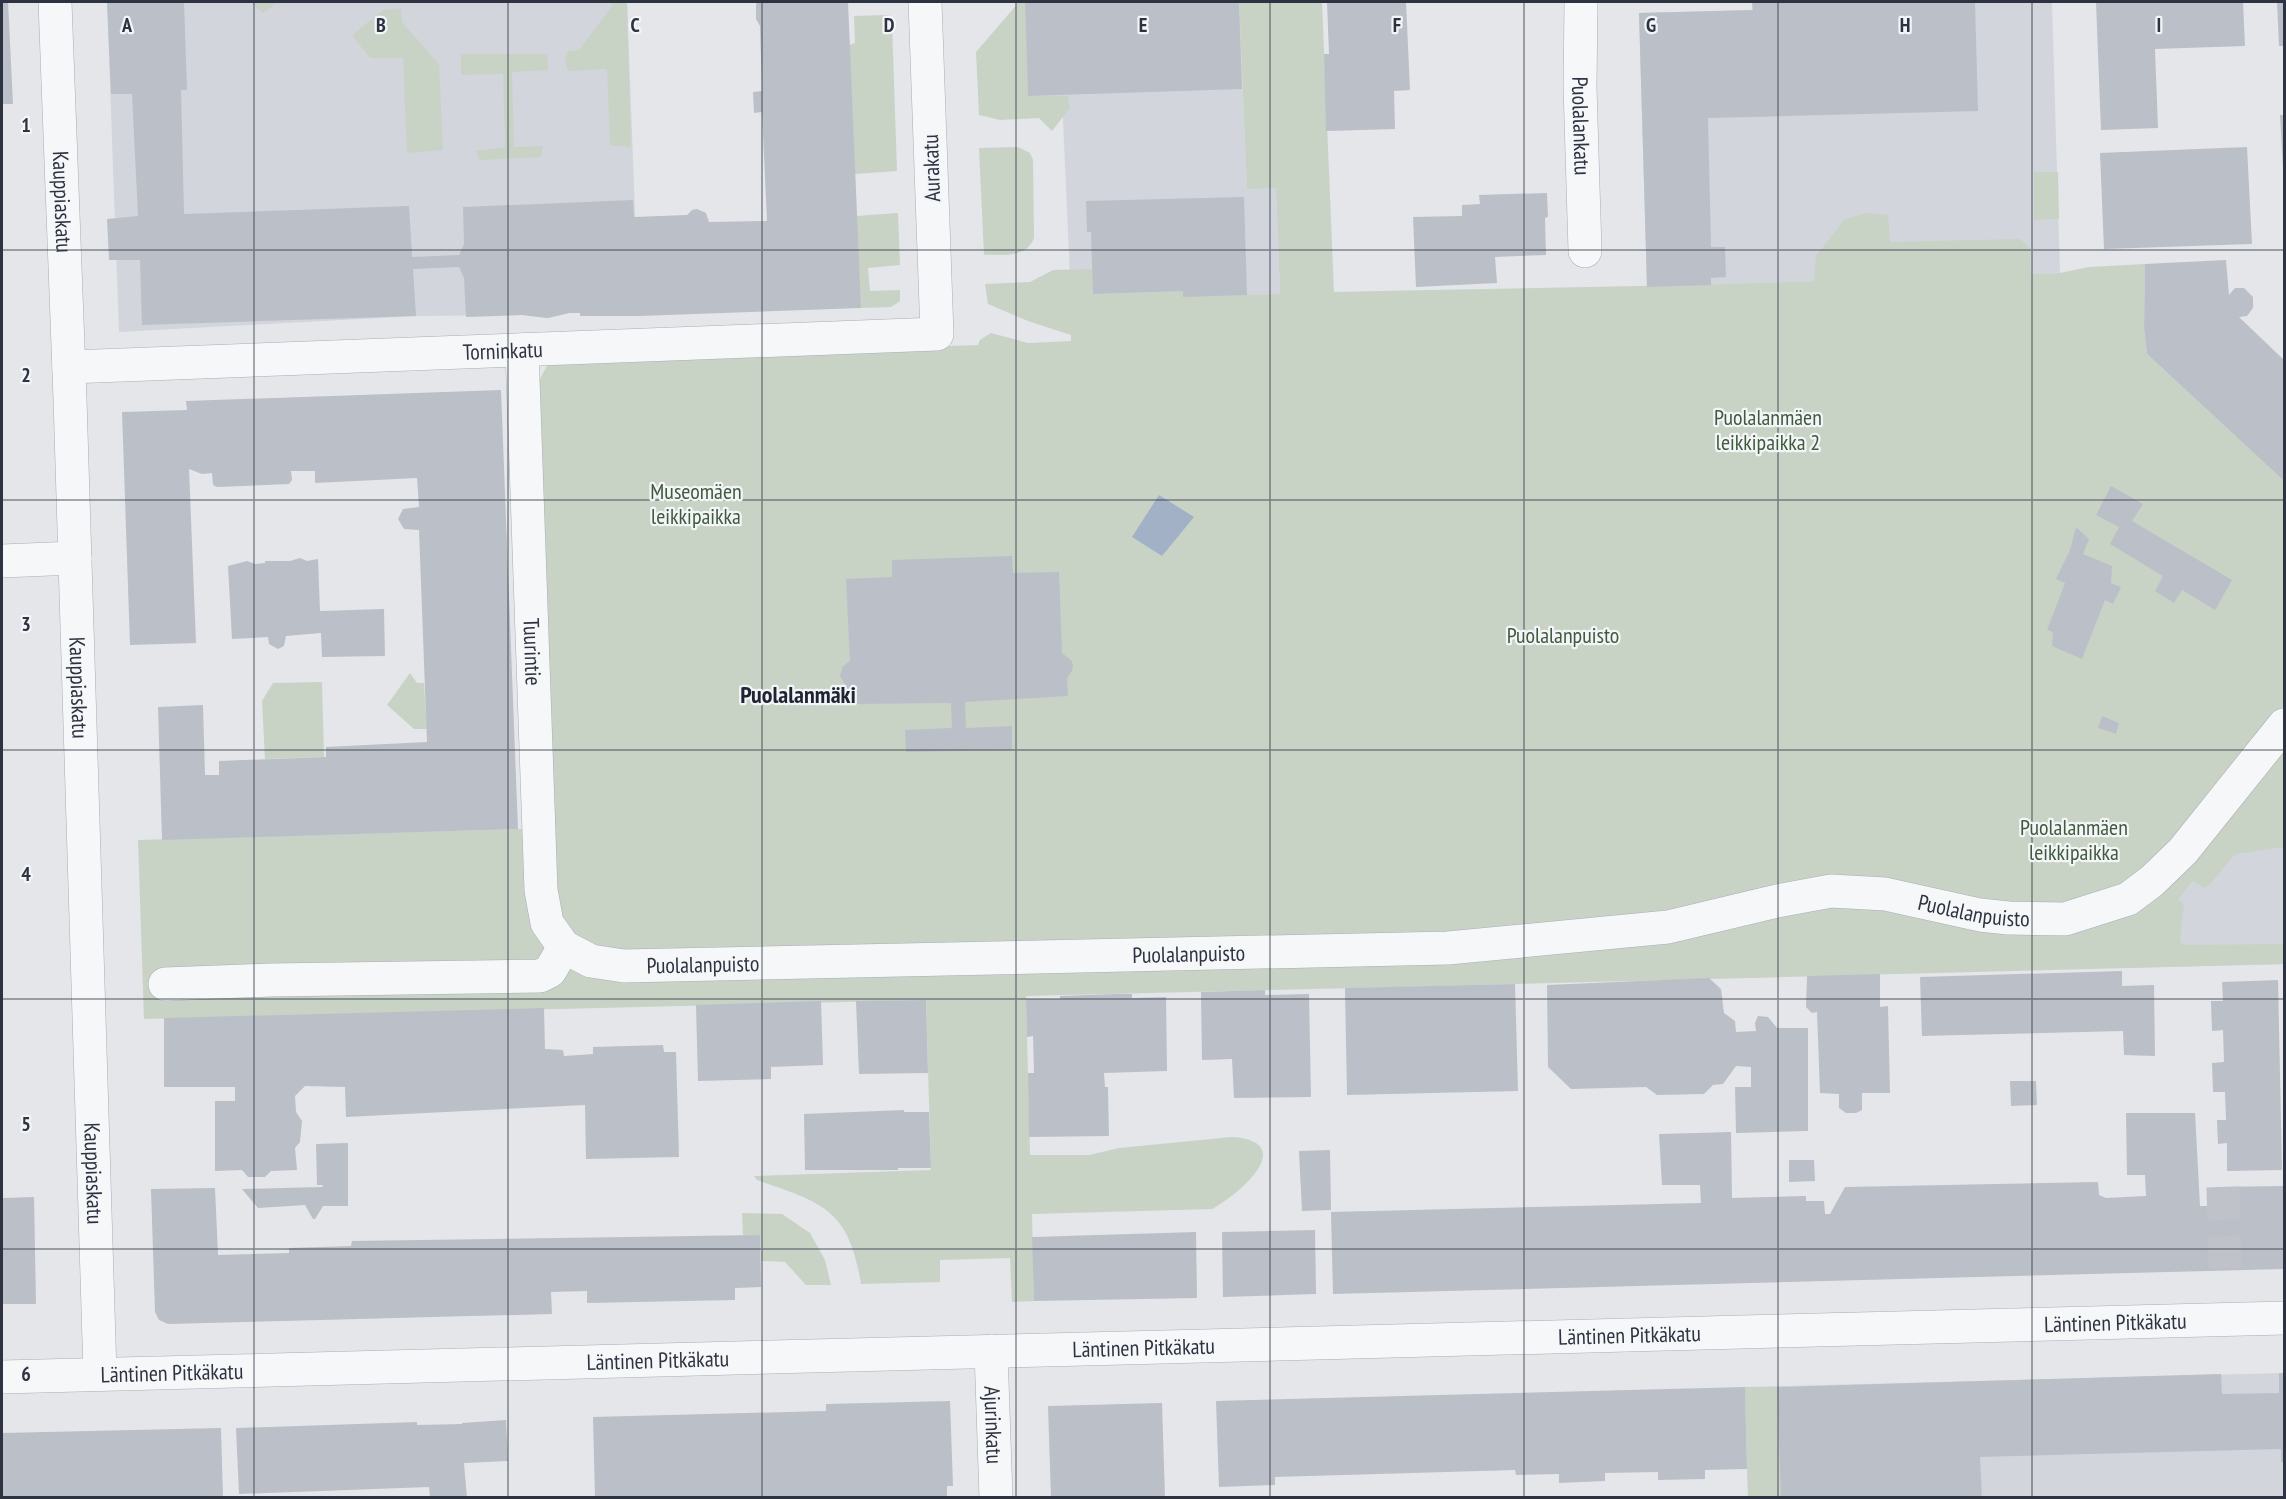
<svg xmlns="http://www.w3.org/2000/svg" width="2286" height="1499" font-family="'PT Sans Narrow',sans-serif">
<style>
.built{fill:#d2d5dc}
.green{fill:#c8d3c6}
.water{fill:#a2b1c6}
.building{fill:#bbbfc7}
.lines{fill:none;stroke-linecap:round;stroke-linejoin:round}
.minor-tunnel{stroke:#bfc2c8;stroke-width:33;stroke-dasharray:33 16;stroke-linecap:butt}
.minor-casing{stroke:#a9adb4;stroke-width:34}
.minor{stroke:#f6f7f9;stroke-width:33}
.grid{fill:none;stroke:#2d3341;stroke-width:1.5;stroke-opacity:0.55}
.labels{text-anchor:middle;stroke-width:4.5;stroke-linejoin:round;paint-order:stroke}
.street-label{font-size:22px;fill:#2d3341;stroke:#f3f5f8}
.park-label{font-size:22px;fill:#3f5b3b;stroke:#f3f5f8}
.neighbourhood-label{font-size:24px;font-weight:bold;fill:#1f2432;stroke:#f3f5f8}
.grid-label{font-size:20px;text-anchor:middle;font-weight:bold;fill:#2d3341;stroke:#f3f5f8;stroke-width:4.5;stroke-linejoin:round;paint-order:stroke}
</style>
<rect width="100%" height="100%" fill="#e4e6ea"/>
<path class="built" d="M107 2H627L639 316H580V313H569L548 318 522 315 416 316 119 332Z
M1015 2H1239L1247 188H1276L1280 294 1071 300 1062 97 1021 98Z
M1752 2H2052L2060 273 1647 287 1639 13 1752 10Z
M2284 769V964L2123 968 2185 891Z
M2284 1373V1497H1748L1745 1387Z"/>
<path class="green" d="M250 2H278L263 13Z
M611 2H627L631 147 610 145 607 69 568 71 565 60 568 51 579 50 612 6Z
M1019 2H1025L1028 96H1068L1070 108 1052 131 1039 118 1000 120 979 115 976 52Z
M1239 2H1322L1334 292C1494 288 1654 287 1814 281L1816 256 1844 220 1865 213 1888 215 1890 242 2020 239 2030 248 2031 274 2060 273 2089 267 2145 264 2144 328 2147 354 2284 481V847L2235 854 2211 883 2204 888 2193 881 2178 900 2184 904 2180 940 2183 945 2284 944V964C1865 975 1446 986 1026 996L1030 1155H1089L1119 1148 1232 1137C1300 1142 1239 1195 1212 1209L1032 1214 1034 1301 1012 1302 1010 1258 940 1260V1282L861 1284C849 1209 823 1203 757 1180L754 1176 931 1170 926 1000 144 1019 138 840 552 828 538 382 547 366 555 360 978 345 980 340 991 333 1028 343 1071 341V335L1028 321 988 304 985 284 1030 282 1053 270 1092 269 1093 294 1183 291 1184 296 1280 294 1276 188 1247 189Z
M401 8 402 22 439 64 443 150 407 153 403 58H370L352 35 383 10Z
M889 15 892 24 897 171 855 174 849 45 855 43 854 16Z
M461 54H547L548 70 512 72 514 147 543 146 541 157 481 160 478 157 476 151 505 147 503 74 461 75Z
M1018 147 1030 153 1033 160 1034 238C1026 259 1003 254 984 255L979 148Z
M2034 172H2058L2059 219 2034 220Z
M898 213 900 265 868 268 870 291 900 290V301L891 307 861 308 856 216Z
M410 673 417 683H424L427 729H414L387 705Z
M322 682 324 757 265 759 262 701 273 683Z
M742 1213 782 1214 810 1233 825 1260 831 1285H806L785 1262 761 1261 760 1235H743Z
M1745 1387H1777L1781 1497H1748Z"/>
<path class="water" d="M1159 495 1194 517 1162 556 1132 537Z"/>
<path class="building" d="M2 2H8L13 104H2Z
M107 2H184L187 90H181L184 214 409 206 412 257 459 255 464 244 463 207 633 200 634 217 687 215 692 210 697 209 706 213 709 222 767 221 762 112 754 113 753 92 762 91 760 26 756 19V5L757 2H848L861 308 639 316H580V313H569L548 318 522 315 466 317 464 278 459 267 413 269 416 316 142 325 140 260H109L107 219 138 216 132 94H111Z
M1025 2H1239L1242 89 1028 96Z
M1327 2H1406L1410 90 1394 91 1395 129 1326 131 1324 54H1329Z
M1752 2H1975L1978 111 1708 118 1711 247H1725L1726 277 1711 278V285L1647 287 1639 13 1753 10Z
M2096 2H2243L2245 46 2155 49 2158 128 2101 130Z
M2277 2H2284V46H2279Z
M2280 115H2284V169H2283Z
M2247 147 2252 244 2104 249 2100 153Z
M1547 193 1548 217 1545 218 1546 255 1495 257 1497 283 1416 287 1413 217 1462 216V205L1480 204 1479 195Z
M1244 197 1247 295 1183 297V291L1093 294 1091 232H1087L1086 201Z
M2226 260 2229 295 2235 288H2244L2253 297V308L2247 316 2239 317 2284 360V481L2147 354 2144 328 2145 264Z
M501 390 518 829 162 840 158 707 203 705 205 775H219V761L326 757V747L427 742 419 530 404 529 398 519 403 509 419 507 417 478 315 483V471H291L292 480 289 484 217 487 213 485 212 473 202 474 189 469 196 643 130 645 122 412 187 410 186 401Z
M2111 486 2143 504 2132 521 2232 580 2215 610 2182 590 2174 603 2155 591 2163 576 2110 544 2119 527 2096 515Z
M2076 527 2089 539 2083 554 2112 566 2111 583 2121 587 2113 604 2105 600 2082 659 2052 646 2053 632 2047 630 2065 583 2056 579 2070 550Z
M1012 556 1013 573 1059 572 1062 653 1071 660 1073 665 1072 671 1067 678 1068 696 965 702 966 728 1012 726V750L906 752 905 730 952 728 951 703 847 704 846 686 840 676 843 666 850 661 846 579 892 577V560Z
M300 558 307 561 318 559 320 611 384 609 385 656 322 657 321 633 286 636 284 646 278 649 269 644 268 637 232 639 228 566 247 561 255 564 265 563V561H290Z
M2102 716 2119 723 2116 734 2098 728Z
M2122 971V986L2154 985 2155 1056 2124 1055 2123 1031 1922 1036 1920 977Z
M1880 974V1007L1888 1006 1890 1093H1862V1110L1856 1113H1846L1839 1108V1094L1820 1093 1817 1012 1812 1013 1806 1007 1807 976Z
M1709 978 1721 989 1724 1013 1735 1021 1736 1032 1756 1031 1755 1023 1758 1016 1768 1017 1777 1028H1808V1131L1736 1133 1735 1087H1751V1067L1736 1066 1723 1084 1713 1085 1704 1094 1657 1095 1646 1087 1571 1089 1548 1067 1547 985Z
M2278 980 2282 1170 2227 1171V1143L2218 1144 2217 1120H2226L2225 1092H2213L2212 1063 2224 1062 2223 1030 2212 1031 2211 1001H2223L2222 982Z
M1515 984 1518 1091 1347 1095 1345 988Z
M1265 990V995L1309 994 1311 1097 1234 1098 1232 1059 1202 1060 1201 992Z
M1118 994H1132V998L1166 997 1167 1071 1104 1073 1105 1087H1108L1109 1136 1029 1137 1028 1073H1034L1033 1036 1027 1037 1026 999H1060V996Z
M926 1000 928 1073 859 1074 856 1001Z
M821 1001 823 1065 771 1067V1079L698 1081 696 1005Z
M544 1008 545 1049 563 1050 564 1056 593 1054V1047L663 1045 664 1052H676L679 1157 586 1159 585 1105 346 1117 345 1087 305 1086 295 1096 296 1112 302 1121 300 1142 295 1148 297 1170 271 1171 265 1177H248L242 1170 215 1171V1101H235V1087H164V1018Z
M2010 1081H2036L2037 1105 2011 1106Z
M904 1110V1112H929L931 1168H898V1170H805L804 1114Z
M2126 1113H2195L2200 1206H2215V1187L2284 1186V1269L1333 1294 1331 1212 1701 1203 1700 1185H1662L1659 1134 1731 1132 1732 1198 1806 1196V1201H1824L1825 1214H1830L1845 1187 2098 1182 2099 1195 2106 1198 2146 1196 2145 1175H2127Z
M348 1143V1206H323L315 1219H313L305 1205 258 1208 242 1189 322 1187 323 1185H317L316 1144Z
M1330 1150 1331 1210 1302 1211 1299 1151Z
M1789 1160H1814L1815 1181 1789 1182Z
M215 1188 218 1255 289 1253V1248L351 1246 352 1241 760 1235 761 1287 735 1288V1300L587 1303V1291L551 1292 552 1314 168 1324 159 1320 155 1312 151 1189Z
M34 1197 36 1304H2V1198Z
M1315 1230 1316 1294 1223 1297 1222 1232Z
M1196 1232 1197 1298 1034 1301 1032 1237Z
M2279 1373H2284V1462H2281V1449L1980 1457 1982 1498H1781L1777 1387 2221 1374 2222 1394 2279 1393Z
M1745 1387 1747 1469 1705 1470V1479L1658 1480V1472L1605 1473V1481L1559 1483V1474L1516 1475 1515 1470 1275 1477V1485L1219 1487 1216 1401Z
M950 1401 953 1486H947V1498H595L593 1417 826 1411V1404Z
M1162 1403 1165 1498H1051L1048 1406Z
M506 1420 508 1461 464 1463 467 1498H430L429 1487 239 1494 236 1428 417 1422V1425L462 1424V1423Z
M221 1428 223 1498H2V1433Z"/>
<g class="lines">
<path class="minor-tunnel" d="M2223 1187 2225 1271"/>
<defs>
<g id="minor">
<path id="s1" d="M55 2 70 399 100 1374"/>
<path id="s2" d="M1581 2 1580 87 1585 251"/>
<path id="s3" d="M522 350 541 890 547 923 564 947 591 961 624 966 1448 948 1668 927 1777 901 1831 891 1885 894 1980 915 2008 918 2065 919 2128 899 2152 881 2183 851 2284 725"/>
<path id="s4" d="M69 367 937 334 925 2"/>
<path d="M2 561 75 558"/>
<path d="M165 984 271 980 540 976 550 971 564 947"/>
<path id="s5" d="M991 1351 996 1498"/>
<path id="s6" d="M2 1377 2284 1318"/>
</g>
</defs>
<use href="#minor" class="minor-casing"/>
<use href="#minor" class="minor"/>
</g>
<path class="grid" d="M254 2V1498M508 2V1498M762 2V1498M1016 2V1498M1270 2V1498M1524 2V1498M1778 2V1498M2032 2V1498M2 250H2284M2 500H2284M2 750H2284M2 999H2284M2 1249H2284"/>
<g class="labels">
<g class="street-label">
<text dy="8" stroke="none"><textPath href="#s2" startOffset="124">Puolalankatu</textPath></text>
<text transform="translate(931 168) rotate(-92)" y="8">Aurakatu</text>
<text dy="8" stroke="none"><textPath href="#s1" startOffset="200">Kauppiaskatu</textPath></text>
<text dy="8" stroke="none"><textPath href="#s4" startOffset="434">Torninkatu</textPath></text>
<text dy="8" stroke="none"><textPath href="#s3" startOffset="302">Tuurintie</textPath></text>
<text dy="8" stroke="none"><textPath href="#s1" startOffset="686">Kauppiaskatu</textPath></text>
<text dy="8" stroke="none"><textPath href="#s3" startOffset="2024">Puolalanpuisto</textPath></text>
<text dy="8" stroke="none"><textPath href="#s3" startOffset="1232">Puolalanpuisto</textPath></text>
<text dy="8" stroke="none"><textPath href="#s3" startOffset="746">Puolalanpuisto</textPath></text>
<text dy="8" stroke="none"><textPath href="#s1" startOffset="1172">Kauppiaskatu</textPath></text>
<text dy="8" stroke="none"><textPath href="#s6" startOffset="2114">Läntinen Pitkäkatu</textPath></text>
<text dy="8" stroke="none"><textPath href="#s6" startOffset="1628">Läntinen Pitkäkatu</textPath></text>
<text dy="8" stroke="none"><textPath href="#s6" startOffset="1142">Läntinen Pitkäkatu</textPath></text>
<text dy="8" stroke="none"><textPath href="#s6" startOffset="656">Läntinen Pitkäkatu</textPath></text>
<text dy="8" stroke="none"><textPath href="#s6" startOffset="170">Läntinen Pitkäkatu</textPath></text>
<text dy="8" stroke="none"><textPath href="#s5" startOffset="74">Ajurinkatu</textPath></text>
</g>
<g class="park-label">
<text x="1768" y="425">Puolalanmäen<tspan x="1768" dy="25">leikkipaikka 2</tspan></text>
<text x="696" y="499">Museomäen<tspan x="696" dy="25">leikkipaikka</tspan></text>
<text x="1563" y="643">Puolalanpuisto</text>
<text x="2074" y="835">Puolalanmäen<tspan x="2074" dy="25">leikkipaikka</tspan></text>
</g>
<g class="neighbourhood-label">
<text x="798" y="703">Puolalanmäki</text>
</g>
</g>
<g class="grid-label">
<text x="127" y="32">A</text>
<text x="381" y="32">B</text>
<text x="635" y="32">C</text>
<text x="889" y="32">D</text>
<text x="1143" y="32">E</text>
<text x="1397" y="32">F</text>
<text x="1651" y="32">G</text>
<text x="1905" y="32">H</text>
<text x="2159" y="32">I</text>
<text x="26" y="132">1</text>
<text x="26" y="382">2</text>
<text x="26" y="631">3</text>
<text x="26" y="881">4</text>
<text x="26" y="1131">5</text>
<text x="26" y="1381">6</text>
</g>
<rect width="2286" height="1499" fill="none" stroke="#2d3341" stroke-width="6"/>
</svg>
